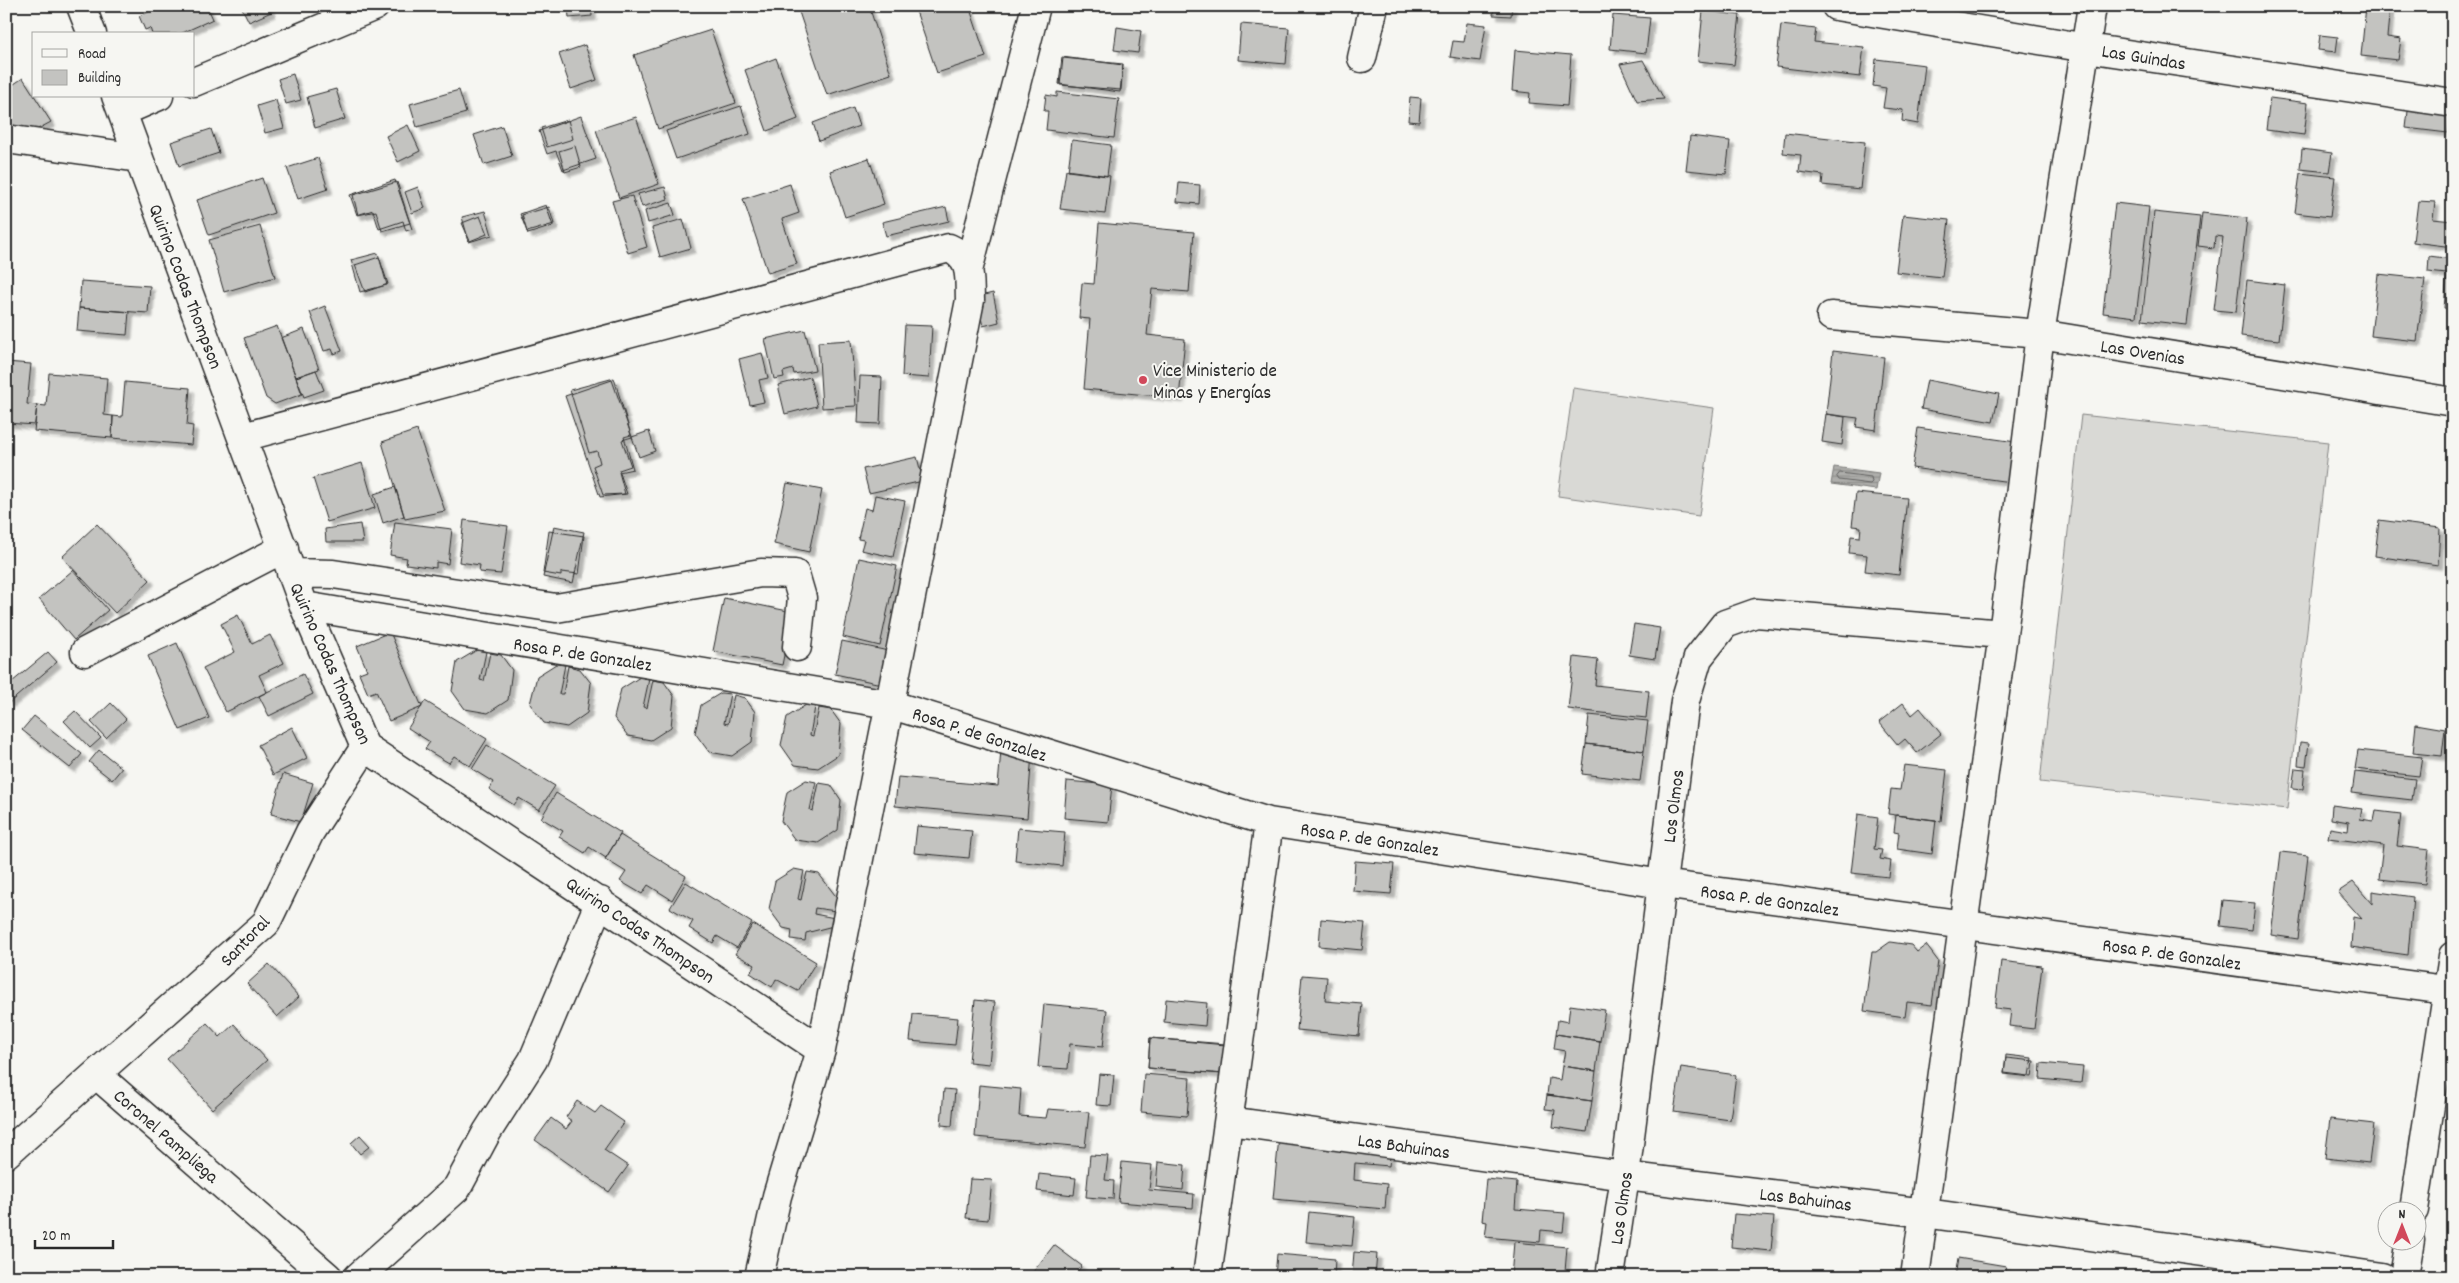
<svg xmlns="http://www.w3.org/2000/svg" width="2459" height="1283" font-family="Dekko,sans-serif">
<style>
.pitch{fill:#d9d9d5;stroke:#828280}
.water{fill:url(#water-rules);stroke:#7a7a78}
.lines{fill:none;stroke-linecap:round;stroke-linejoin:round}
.shore{stroke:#5f5f5e;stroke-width:1}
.building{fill:#c3c3c0;stroke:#2b2b2b;filter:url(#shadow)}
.minor-casing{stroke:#2b2b2b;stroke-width:31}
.tertiary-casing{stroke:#2b2b2b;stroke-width:31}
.minor{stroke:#f6f6f2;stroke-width:28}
.tertiary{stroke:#f6f6f2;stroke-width:28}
.poi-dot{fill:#d1495b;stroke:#f6f6f2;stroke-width:2}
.labels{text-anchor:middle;stroke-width:4;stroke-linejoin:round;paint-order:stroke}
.street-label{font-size:19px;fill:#2b2b2b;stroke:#f6f6f2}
.poi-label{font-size:19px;fill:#2b2b2b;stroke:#f6f6f2;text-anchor:start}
</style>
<defs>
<pattern id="water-rules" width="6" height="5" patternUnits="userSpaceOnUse" patternTransform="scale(1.25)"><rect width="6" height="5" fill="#aeaeab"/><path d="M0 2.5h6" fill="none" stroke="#8e8e8b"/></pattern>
<filter id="shadow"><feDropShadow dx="4.5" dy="4.5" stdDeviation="1" flood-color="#0004"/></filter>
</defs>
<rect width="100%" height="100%" fill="#f6f6f2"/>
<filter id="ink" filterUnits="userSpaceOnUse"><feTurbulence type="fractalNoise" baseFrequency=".02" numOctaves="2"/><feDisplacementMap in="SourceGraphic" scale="10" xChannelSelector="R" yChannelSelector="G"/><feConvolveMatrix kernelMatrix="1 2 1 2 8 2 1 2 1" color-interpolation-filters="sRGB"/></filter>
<g filter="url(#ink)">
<path class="pitch" d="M1573 388 1714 408 1699 516 1558 496Z
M2081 415 2328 442 2287 809 2040 782Z"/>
<path class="water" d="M1834 467 1879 473 1876 490 1831 484Z"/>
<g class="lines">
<path class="shore" d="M1840 473 1871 477 1872 482 1870 484 1839 480 1837 477Z"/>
</g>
<path class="building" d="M162 6H207L213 19 180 34H152L150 28 145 30 139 16Z
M241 6H269L271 12 249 22Z
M568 6H591L592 16 569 18Z
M797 6H869L891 74 827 95Z
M931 6H969L986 57 937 73 916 11Z
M1494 6H1512L1511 16 1493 15Z
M2366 6H2390L2387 37 2401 39 2398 60 2361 56Z
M1703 11 1740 15 1734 65 1698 61Z
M1613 15 1650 18 1646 53 1610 49Z
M1467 23 1486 25 1480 61 1450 57 1453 41 1464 42Z
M1241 24 1289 28 1286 64 1238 60Z
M1781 25 1816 29 1814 42 1864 47 1860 77 1776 67Z
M1117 27 1141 31 1138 53 1114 50Z
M711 30 736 103 658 129 634 55Z
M2320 35 2338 37 2336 52 2318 50Z
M585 45 597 80 571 89 559 54Z
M1515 50 1571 55 1567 106 1529 103 1530 93 1512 91Z
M1062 57 1123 65 1120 92 1059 84Z
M776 58 798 119 767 131 745 70Z
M1063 58 1123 64 1121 90 1060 85Z
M1876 59 1925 65 1918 124 1902 121 1903 110 1883 108 1886 88 1873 86Z
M1643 60 1664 99 1637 101 1620 64Z
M293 74 301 100 286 104 278 79Z
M23 78 51 122 36 130 6 129V83L8 82 11 86Z
M336 89 345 119 315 128 307 97Z
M459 90 466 113 417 127 410 104Z
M1057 92 1119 99 1114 138 1046 130 1048 111H1044L1046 95 1057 97Z
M1410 97 1421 98 1419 122 1408 121Z
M2270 98 2308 103 2304 135 2266 130Z
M276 100 284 128 265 133 257 106Z
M741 106 750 134 676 159 666 131Z
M853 108 859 126 819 141 813 123Z
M2408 111 2450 116 2448 133 2406 128Z
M581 116 596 159 563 170 556 151 547 154 539 131Z
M636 117 659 184 619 198 596 130Z
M568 120 573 139 547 147 541 128Z
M408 125 420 151 398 162 386 136Z
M502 126 512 156 484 165 474 135Z
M211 129 219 153 179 166 171 142Z
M1785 133 1865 142 1860 189 1822 185 1823 175 1799 172 1801 155 1783 153Z
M1690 136 1730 141 1726 174 1686 170Z
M1072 140 1111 145 1107 176 1068 171Z
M575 146 581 167 565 172 559 151Z
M2302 149 2332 153 2329 172 2300 169Z
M318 158 328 189 298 199 287 168Z
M869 158 884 204 845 217 830 171Z
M1066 170 1110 176 1105 214 1060 209Z
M2300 173 2335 177 2330 217 2295 213Z
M262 178 274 213 209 235 197 200Z
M395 180 412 229 406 231 403 221 379 229 373 210 357 215 350 195Z
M397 182 410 223 382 231 376 211 358 215 353 195Z
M1179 183 1200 185 1199 204 1177 202Z
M790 184 799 213 782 219 797 264 768 273 743 199Z
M418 187 425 208 412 213 405 192Z
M665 187 668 199 642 207 638 194Z
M632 196 647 247 628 253 612 201Z
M2418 201 2435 202 2433 219 2453 221V247L2413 242Z
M671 203 675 215 648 223 645 211Z
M2115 203 2149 207 2136 317 2103 313Z
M546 205 553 226 528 234 520 214Z
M549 207 554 224 527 232 522 215Z
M946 207 949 221 886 236 882 222Z
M485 211 492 235 469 242 462 217Z
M2154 212 2200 217 2187 325 2142 320Z
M2202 213 2247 218 2236 312 2214 310 2223 237 2215 236 2214 248 2198 246Z
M1903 215 1949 220 1942 277 1896 272Z
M480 216 487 234 470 241 462 223Z
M683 219 691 248 660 257 652 228Z
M1099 223 1194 232 1189 292 1152 289 1147 335 1185 339 1179 398 1084 389 1090 319 1079 318 1082 283 1094 284Z
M260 226 275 277 224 292 209 240Z
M378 253 387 285 360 292 351 260Z
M2429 256 2453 259V309L2444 308 2447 274 2428 272Z
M379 257 388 284 365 292 355 265Z
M2378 274 2425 279 2417 341 2371 336Z
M2247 280 2285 285 2279 340 2241 336Z
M81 281 150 286 148 313 79 308Z
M993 293 999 322 983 326 976 297Z
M325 306 342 351 334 354 332 349 324 351 310 312Z
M79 308 129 312 127 335 77 331Z
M905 325 932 326 929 378 902 376Z
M277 326 302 394 275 404 266 398 244 338Z
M304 329 319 369 296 377 281 338Z
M805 330 815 370 794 374 793 369 783 372 784 377 774 379 765 339Z
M851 340 856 406 822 408 818 342Z
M1833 351 1884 357 1876 430 1856 427 1858 418 1826 414Z
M762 353 768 378 759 380 764 402 750 405 739 359Z
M6 362 31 364 27 404 37 405 35 425 6 423Z
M316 370 324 390 304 397 296 377Z
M49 373 107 378 104 415 113 416 112 438 34 431 37 405 46 406Z
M860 376 882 377 880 424 858 423Z
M810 377 817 406 785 414 778 385Z
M614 378 631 435 624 437 633 469 619 472 625 494 603 495 593 466 600 463 597 451 589 453 570 390Z
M612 380 632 437 622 440 631 466 619 470 627 494 600 497 565 396Z
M1927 380 1999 394 1993 422 1921 409Z
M125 382 190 388 187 425 193 426 191 445 112 438 113 416 122 417Z
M1826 414 1845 417 1842 445 1822 442Z
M1918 428 2016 442 2010 482 1912 468Z
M417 430 445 511 405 519 382 442Z
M649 431 655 451 639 457 632 437Z
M917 457 923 481 869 493 863 469Z
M362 463 375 508 327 522 313 478Z
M787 483 822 490 809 552 774 544Z
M395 487 404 516 383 523 374 494Z
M1856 493 1907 498 1899 575 1865 571 1867 555 1849 553 1851 536 1860 537 1861 527 1852 526Z
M875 495 905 501 893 557 861 550 864 540 858 539 865 508 872 510Z
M464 520 508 526 501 574 479 572 480 565 459 562Z
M2379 520 2440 528 2438 565 2375 556Z
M395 522 452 529 448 564 436 562V568L406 564 407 558 390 555Z
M97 524 150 580 115 613 62 557Z
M360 524 363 542H326L325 529Z
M554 526 584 532 573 583 543 577Z
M549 531 584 536 579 574 561 572V576L543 573Z
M859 558 897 566 880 646 843 637Z
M73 570 108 610 74 640 39 599Z
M724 598 793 612 782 665 713 651Z
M238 615 252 644 270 635 284 663 259 675 267 692 226 712 203 668 235 652 221 624Z
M1634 624 1660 628 1655 659 1629 655Z
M390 632 422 707 389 721 376 691 368 694 359 673 367 670 357 646Z
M842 641 893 652 886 685 835 674Z
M177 643 209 718 180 730 148 656Z
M477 650 486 652 480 680 484 681 490 653 501 655 512 670 508 700 488 713 465 709 452 691 457 662Z
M48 652 57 662 9 703 6 700V687Z
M1574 657 1598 660 1595 685 1649 691 1646 718 1568 709Z
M556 664 565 665 559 694H563L568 666 580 669 591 683 587 713 567 727 544 723 530 704 537 676Z
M303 674 313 694 269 716 259 696Z
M640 677 649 679 643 707 647 708 653 680 664 682 674 696 671 727 651 740 628 736 614 718 621 689Z
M721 693 730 694 724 723 728 724 734 695 745 698 755 712 752 742 732 756 709 752 695 733 701 705Z
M425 701 487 739 470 766 454 756 449 763 425 749 430 742 408 728Z
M111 703 126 719 106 738 91 722Z
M1903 703 1912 715 1920 708 1941 734 1917 753 1905 739 1898 745 1879 722Z
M806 705 815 707 810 735 813 736 819 708 831 710 841 724 838 755 818 768 795 765 781 745 787 717Z
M75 711 101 738 90 748 64 721Z
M1589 715 1648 721 1644 751 1586 744Z
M34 716 82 754 70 768 22 730Z
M2416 724 2445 729 2442 756 2413 753Z
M292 727 307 758 273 775 258 745Z
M2300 742 2309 743 2306 766 2298 765Z
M1586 744 1644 751 1640 781 1582 774Z
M487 745 555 786 539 810 519 798 514 805 489 789 493 782 472 769Z
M99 750 122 768 112 780 89 762Z
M1001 750 1032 753 1027 818 895 806 898 777 998 786Z
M2358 750 2422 757 2419 776 2355 769Z
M1904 765 1947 770 1941 821 1888 814 1891 789 1900 790Z
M2295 768 2305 769 2303 789 2292 788Z
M2355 772 2415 779 2412 800 2352 793Z
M283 774 313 783 301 822 271 814Z
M806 780 816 782 810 810 813 811 819 783 831 785 841 800 838 830 818 843 795 840 781 821 787 792Z
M1067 781 1112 785 1108 822 1064 818Z
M556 793 621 833 606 858 589 847 585 853 559 837 563 831 541 818Z
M2332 805 2362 809 2360 819 2374 821 2376 811 2401 814 2397 846 2429 850 2425 884 2379 879 2383 845 2328 838 2330 828 2348 831 2349 822 2331 819Z
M1858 814 1878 817 1874 849 1882 850 1880 859 1891 861 1889 877 1851 873Z
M1896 815 1936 820 1932 854 1897 849 1899 833 1894 832Z
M917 826 972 831 969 858 914 853Z
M1018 828 1065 832 1062 866 1015 861Z
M620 835 686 876 672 900 648 885 642 894 620 881 626 872 605 859Z
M2281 852 2308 855 2298 939 2271 935Z
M1355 861 1394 864 1391 894 1353 891Z
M794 869 804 871 798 899 801 900 807 872 819 874 838 899 836 911 815 908 814 914 835 918 833 926 806 933 805 941 791 939 792 930 783 928 769 909 775 881Z
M686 882 752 923 737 948 717 936 713 943 689 928 693 921 670 908Z
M2353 882 2372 904V891L2413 897 2408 955 2351 947 2353 917 2362 919 2338 892Z
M2223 900 2255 903 2252 930 2220 926Z
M1321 919 1365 923 1362 950 1319 946Z
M753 924 816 962 798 991 776 979 772 987 750 973 755 965 735 954Z
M1890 942 1911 945 1917 952 1926 945 1938 961 1932 1005 1907 1002 1905 1017 1864 1011 1872 952H1876Z
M2001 961 2042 966 2034 1029 2009 1026 2011 1010 1995 1008Z
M269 964 299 997 277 1017 247 984Z
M1302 975 1327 977 1325 1001 1362 1004 1359 1036 1297 1030Z
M1166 999 1207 1003 1205 1026 1164 1022Z
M975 1000 995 1002 989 1064 969 1062Z
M1044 1004 1107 1010 1103 1047 1070 1044 1068 1069 1038 1067Z
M1570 1005 1605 1010 1600 1041 1556 1034 1558 1020 1568 1022Z
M913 1014 958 1018 955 1045 910 1041Z
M207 1023 220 1037 234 1024 267 1060 212 1109 167 1059Z
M1556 1034 1600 1041 1596 1071 1562 1066 1565 1051 1554 1049Z
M1150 1038 1226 1044 1224 1074 1148 1068Z
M1150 1038 1226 1045 1223 1074 1148 1068Z
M2006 1055 2032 1058 2029 1076 2004 1073Z
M2006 1058 2034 1061 2032 1077 2004 1074Z
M2041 1063 2083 1067 2081 1083 2040 1079Z
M1562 1066 1596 1071 1592 1101 1547 1095 1549 1078 1560 1080Z
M1681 1067 1736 1075 1730 1120 1674 1112Z
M1099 1074 1114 1075 1111 1106 1096 1105Z
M1144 1074 1190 1078 1187 1116 1141 1112Z
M979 1085 1021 1089 1019 1116 1046 1118 1048 1109 1089 1112 1085 1147 975 1137Z
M944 1089 955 1090 952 1126 941 1125Z
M1547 1095 1592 1101 1587 1132 1553 1127 1555 1110 1545 1109Z
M577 1101 595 1113 601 1106 624 1122 604 1150 628 1166 609 1192 535 1140 551 1118 566 1129 572 1121 566 1117Z
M2330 1119 2374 1124 2369 1163 2325 1158Z
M360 1135 370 1146 360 1154 351 1143Z
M1279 1137 1391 1147 1389 1166 1355 1163 1354 1180 1387 1184 1385 1209 1273 1199Z
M1090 1155 1108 1156 1105 1180 1114 1181 1113 1199 1086 1197Z
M1122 1162 1152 1165 1149 1190 1194 1194 1193 1208 1118 1202Z
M1158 1162 1185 1165 1183 1190 1156 1187Z
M1039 1174 1076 1178 1074 1195 1037 1191Z
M970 1179 992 1180 988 1220 966 1218Z
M1486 1179 1517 1182 1515 1209 1565 1213 1563 1232 1541 1230 1540 1242 1485 1237 1487 1222 1482 1221Z
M1309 1212 1355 1217 1352 1246 1306 1242Z
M1734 1214 1774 1217 1771 1251 1731 1247Z
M1514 1242 1567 1247 1565 1272 1543 1270V1277H1511Z
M1054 1245 1082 1266 1073 1277H1029Z
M1354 1252 1377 1254 1375 1277H1352Z
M1277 1254 1335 1259 1334 1277H1275Z
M1958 1258 2006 1266 2004 1277H1955Z"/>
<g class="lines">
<defs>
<path id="minor" d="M81 6 92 34
M1836 6 2087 48 2453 103
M1362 58 1374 6
M194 82 375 6
M116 96 304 606 365 747 821 1050
M122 112 159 96
M6 139 139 158
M969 267 1036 6
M1831 316 2040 334 2453 402
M243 437 949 248C973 259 969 277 970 300L821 1050 777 1196 759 1277
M291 573 333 574 556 608 761 573 795 574 802 598 797 647
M304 606 889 704 1269 822 1662 884 2453 991
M85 652 284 548
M96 1074 266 923 310 832 365 747
M1229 1121 1625 1176 1925 1213 2382 1277
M6 1154 96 1074 328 1277
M358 1277 457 1188 487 1132 533 1060 600 901
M1207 1277 1269 822
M1610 1277 1625 1176 1685 701 1698 658 1725 624 1756 613 2003 634
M1915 1277 2003 634 2040 334 2092 6"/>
<path id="tertiary" d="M2414 1210 2453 956
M2404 1277 2410 1240"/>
</defs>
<use href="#minor" class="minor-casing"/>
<use href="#tertiary" class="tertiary-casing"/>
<use href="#minor" class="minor"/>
<use href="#tertiary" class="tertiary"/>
</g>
</g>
<circle class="poi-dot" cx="1143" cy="380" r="5"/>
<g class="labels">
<g class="street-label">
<text transform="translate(2144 56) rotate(9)" y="7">Las Guindas</text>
<text transform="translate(187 286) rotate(69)" y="7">Quirino Codas Thompson</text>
<text transform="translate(2143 351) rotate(9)" y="7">Las Ovenias</text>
<text transform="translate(583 653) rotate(9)" y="7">Rosa P. de Gonzalez</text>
<text transform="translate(332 663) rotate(66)" y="7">Quirino Codas Thompson</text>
<text transform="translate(980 733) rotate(18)" y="7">Rosa P. de Gonzalez</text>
<text transform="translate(1672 806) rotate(-83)" y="7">Los Olmos</text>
<text transform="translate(1370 838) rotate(9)" y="7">Rosa P. de Gonzalez</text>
<text transform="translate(1770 899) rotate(8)" y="7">Rosa P. de Gonzalez</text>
<text transform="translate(641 929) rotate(34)" y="7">Quirino Codas Thompson</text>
<text transform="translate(244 940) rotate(-46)" y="7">Santoral</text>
<text transform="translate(2172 953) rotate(8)" y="7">Rosa P. de Gonzalez</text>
<text transform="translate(167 1135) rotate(41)" y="7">Coronel Pampliega</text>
<text transform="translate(1404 1145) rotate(8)" y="7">Las Bahuinas</text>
<text transform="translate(1806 1198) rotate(7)" y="7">Las Bahuinas</text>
<text transform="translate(1620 1208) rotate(-82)" y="7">Los Olmos</text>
</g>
<g class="poi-label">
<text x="1153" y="376">Vice Ministerio de<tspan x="1153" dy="22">Minas y Energías</tspan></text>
</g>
</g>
<rect width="2459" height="1283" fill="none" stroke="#f6f6f2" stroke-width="25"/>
<rect x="12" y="12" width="2434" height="1258" fill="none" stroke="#2b2b2b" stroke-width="2" filter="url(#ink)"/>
<rect x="32" y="32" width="162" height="65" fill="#f6f6f2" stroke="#a5a5a2"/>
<rect x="42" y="49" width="25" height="8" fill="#f6f6f2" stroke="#a5a5a2"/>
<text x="78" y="58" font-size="15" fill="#2b2b2b">Road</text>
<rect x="42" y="70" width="25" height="15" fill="#c3c3c0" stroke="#a5a5a2"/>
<text x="78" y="82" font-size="15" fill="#2b2b2b">Building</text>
<g transform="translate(2402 1226)"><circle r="24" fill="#f6f6f2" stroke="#a5a5a2"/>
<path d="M0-4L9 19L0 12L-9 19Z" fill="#d1495b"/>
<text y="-8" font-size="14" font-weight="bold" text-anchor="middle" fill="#2b2b2b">N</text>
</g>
<path d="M35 1240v8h78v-8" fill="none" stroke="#2b2b2b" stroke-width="2.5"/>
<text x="42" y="1240" font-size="15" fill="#2b2b2b" stroke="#f6f6f2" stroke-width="4" paint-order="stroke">20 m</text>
</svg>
